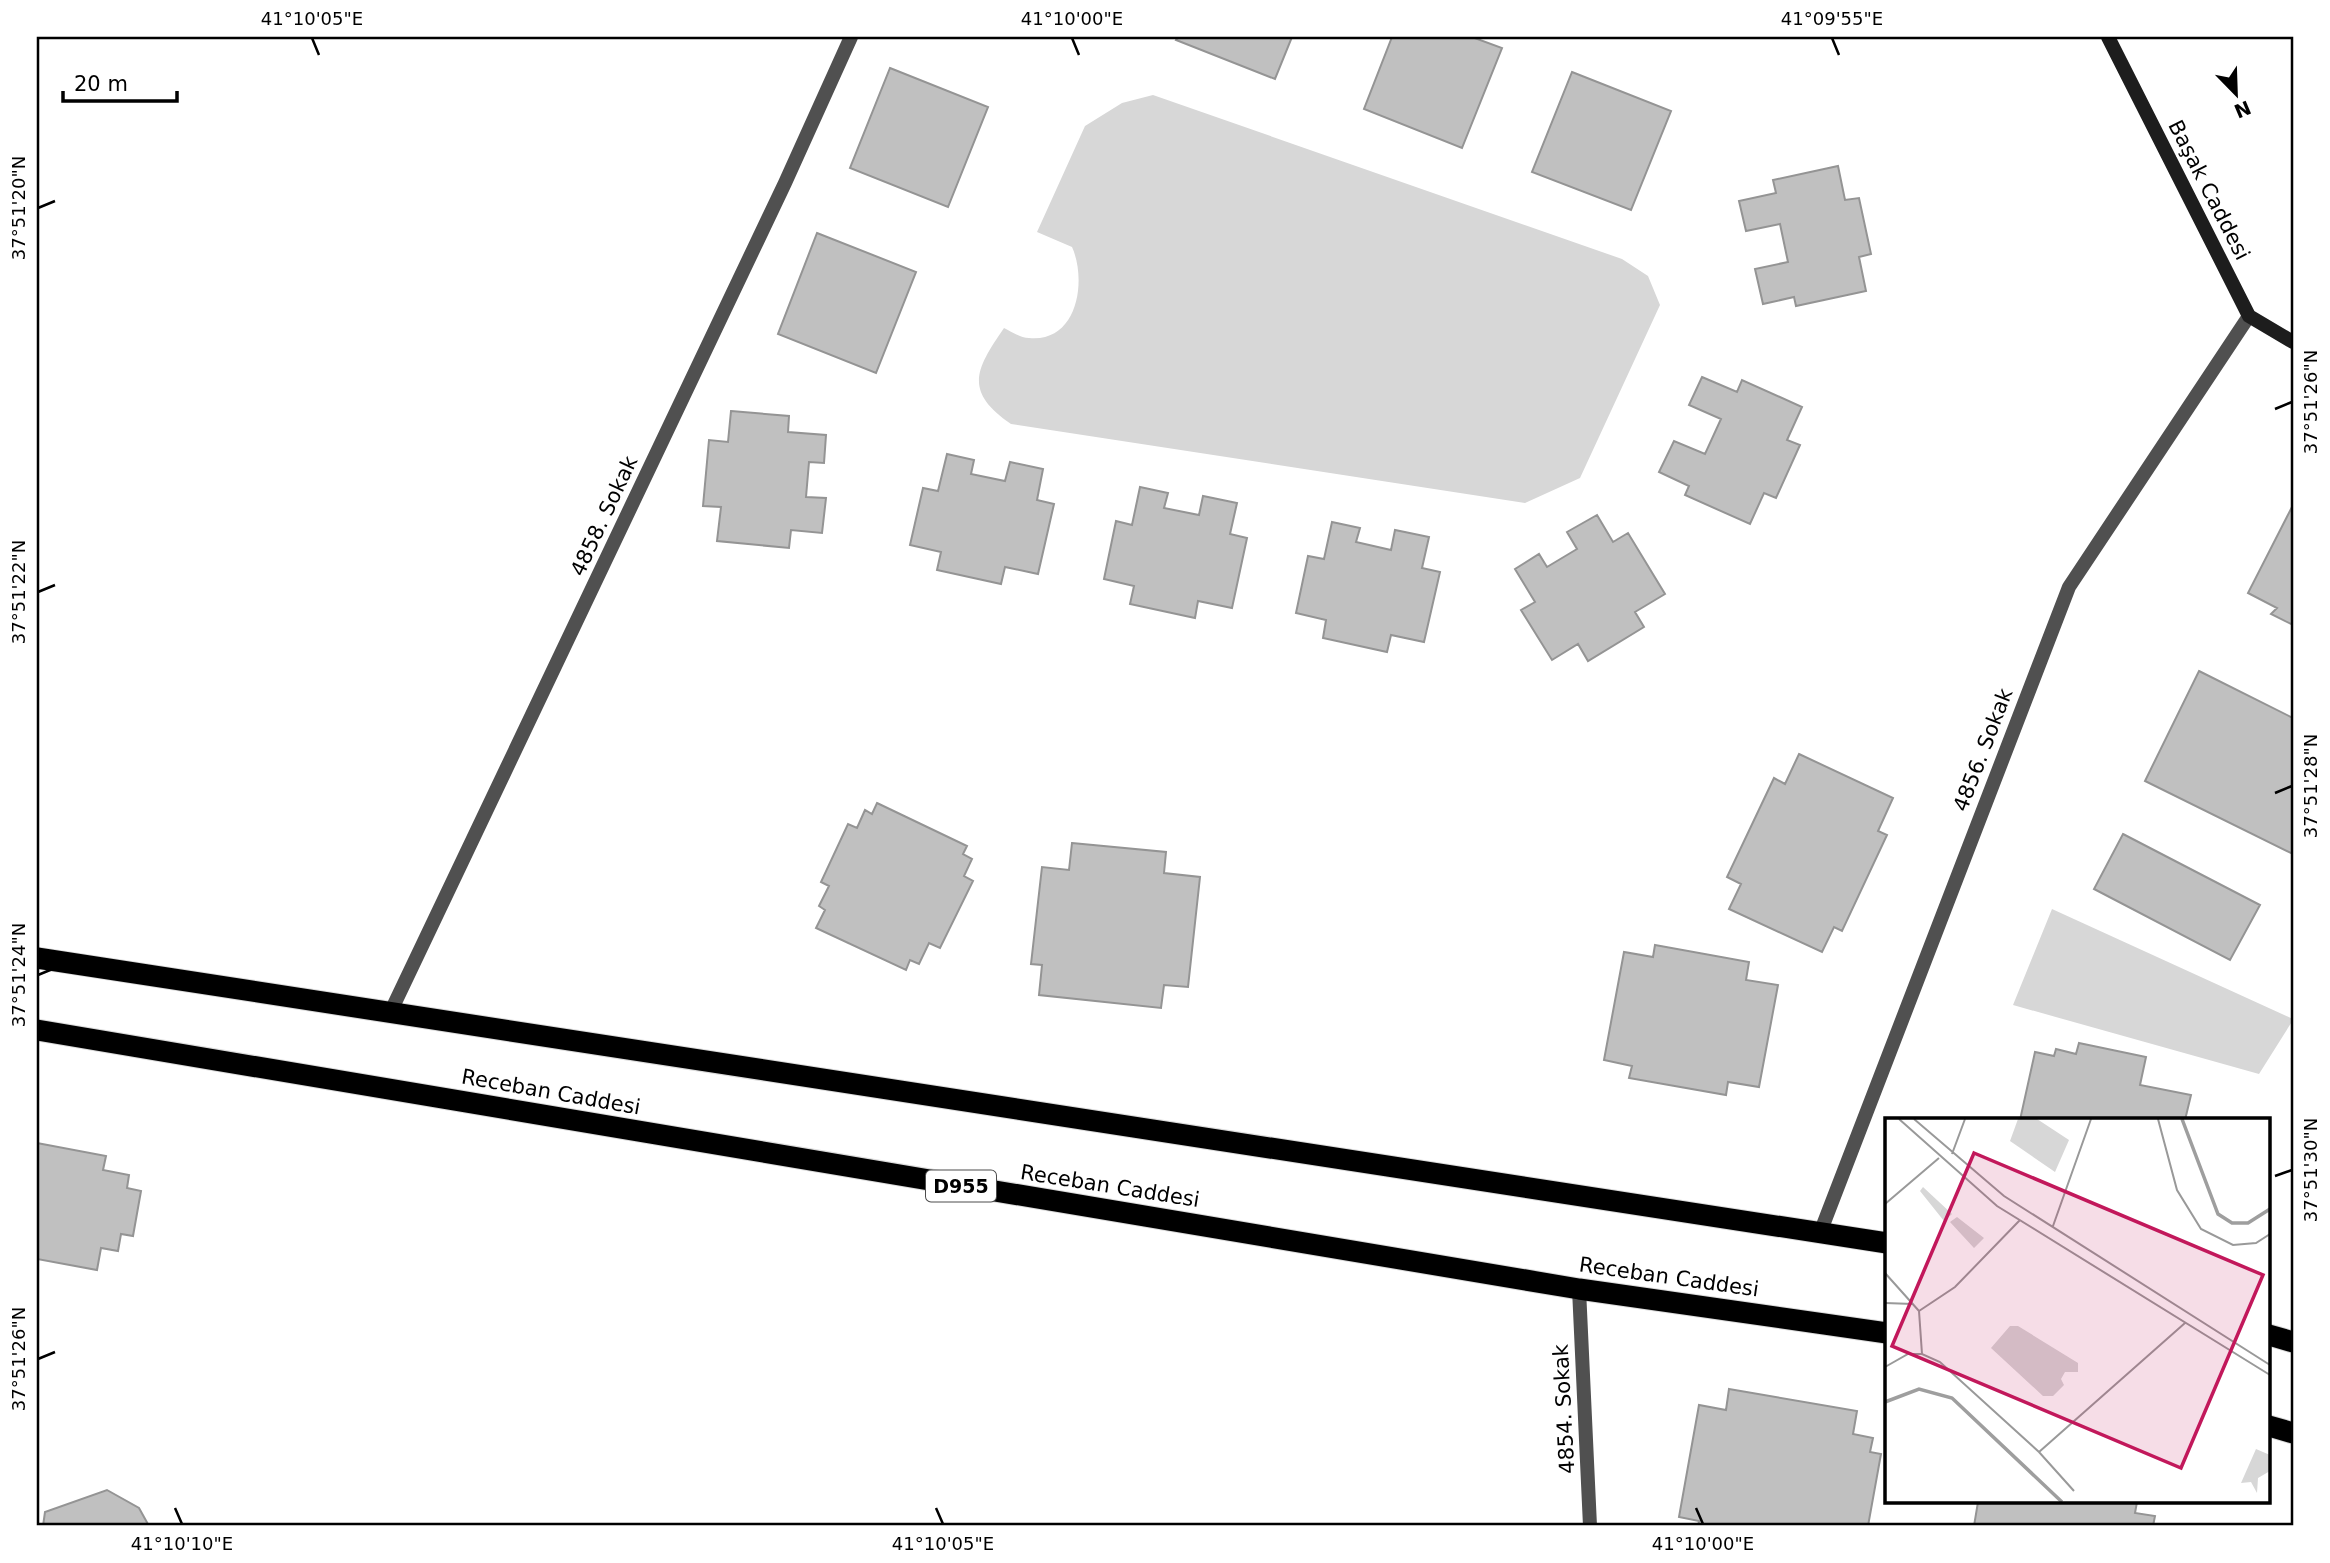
<svg xmlns="http://www.w3.org/2000/svg" width="2330" height="1563" font-family="'DejaVu Sans',sans-serif">
<style>
.green{fill:#d7d7d7}
.building{fill:#c0c0c0;stroke:#949494;stroke-width:2}
.lines{fill:none;stroke-linecap:round;stroke-linejoin:round}
.highway-casing{stroke:#dbdbdb;stroke-width:23}
.street{stroke:#505050;stroke-width:14}
.secondary{stroke:#1d1d1d;stroke-width:14}
.highway{stroke:#000;stroke-width:21}
.ticks{fill:none;stroke:#000;stroke-width:2.5}
.labels{text-anchor:middle;stroke-width:5;stroke-linejoin:round;paint-order:stroke}
.shield{fill:#fff;stroke:#4c4c4c;stroke-width:2}
.shield-label{font-size:19px;font-weight:bold;fill:#000}
.street-label{font-size:21px;fill:#000;stroke:#fff}
.inset-river{fill:none;stroke:#9e9e9e;stroke-width:3.5}
.inset-road{fill:none;stroke:#999;stroke-width:2}
.view{fill:#c2185b;fill-opacity:0.15;stroke:#c2185b;stroke-width:3.5}
.inset-edge{fill:none;stroke:#000;stroke-width:3.5}
.neatline{fill:none;stroke:#000;stroke-width:2.5}
.ticks-label{font-size:18px;text-anchor:middle;fill:#000}
</style>
<rect width="100%" height="100%" fill="#fff"/>
<path class="green" d="M1153 95 1622 259 1648 276 1660 305 1580 478 1525 503 1011 424C963 391 976 369 1004 328 1012 332 1021 338 1029 338 1078 343 1087 280 1072 247L1037 232 1085 126 1122 103Z
M2052 909 2293 1019V1020L2259 1074 2013 1005Z"/>
<path class="building" d="M1178 37H1292L1275 79 1176 40Z
M1392 37H1472L1502 48 1462 148 1364 109Z
M890 68 988 107 948 207 850 168Z
M1572 72 1671 111 1631 210 1532 172Z
M1838 166 1845 200 1859 198 1871 254 1859 257 1866 291 1796 306 1794 297 1763 304 1755 269 1788 262 1780 224 1746 231 1739 201 1776 193 1773 180Z
M817 233 916 272 876 373 778 334Z
M1702 377 1737 392 1742 380 1802 407 1787 440 1800 445 1776 498 1764 493 1750 524 1685 495 1689 486 1659 472 1674 441 1705 454 1721 419 1689 405Z
M731 411 789 416 788 432 826 435 824 463 809 462 806 497 826 498 822 533 791 530 789 548 717 541 721 507 703 506 709 440 728 442Z
M947 454 974 460 971 474 1005 481 1010 462 1043 469 1037 500 1054 504 1038 574 1005 567 1001 584 937 570 941 552 910 545 923 488 938 491Z
M1140 487 1168 493 1164 508 1199 515 1203 496 1237 503 1230 534 1247 538 1232 608 1198 601 1195 618 1130 604 1134 586 1104 579 1116 521 1132 525Z
M2293 505V625L2271 614 2277 608 2248 593Z
M1597 515 1613 542 1628 533 1665 594 1635 612 1644 627 1588 661 1578 644 1552 660 1521 610 1535 602 1515 569 1539 554 1547 567 1577 549 1567 532Z
M1332 522 1360 528 1356 542 1391 550 1395 530 1429 537 1422 568 1440 572 1424 642 1391 635 1387 652 1323 638 1326 620 1296 613 1308 556 1324 559Z
M2199 671 2293 718V854L2145 781Z
M1799 754 1893 798 1878 831 1887 835 1842 931 1834 927 1822 952 1729 909 1741 884 1727 877 1774 778 1785 784Z
M877 803 967 846 963 854 972 859 964 876 973 881 940 948 929 943 919 964 910 960 906 970 816 928 825 910 819 906 829 886 821 882 848 824 857 828 865 810 872 814Z
M2123 834 2260 905 2230 960 2094 889Z
M1072 843 1166 852 1164 873 1200 877 1188 987 1164 985 1161 1008 1039 995 1042 965 1031 964 1042 867 1069 870Z
M1655 945 1749 962 1746 980 1778 985 1759 1087 1728 1082 1726 1095 1629 1078 1632 1066 1604 1060 1624 952 1653 957Z
M2079 1043 2146 1057 2140 1085 2191 1095 2185 1120H2020L2035 1052 2054 1056 2056 1049 2076 1054Z
M37 1143 106 1156 103 1170 129 1175 127 1188 141 1191 133 1236 121 1234 118 1251 101 1248 97 1270 37 1259Z
M1729 1389 1857 1411 1853 1434 1873 1438 1870 1452 1881 1454 1868 1526H1698L1699 1521 1679 1517 1699 1405 1726 1410Z
M107 1490 139 1508 149 1526H43L45 1512Z
M1978 1502H2137L2135 1513 2155 1516 2153 1526H1974Z"/>
<g class="lines">
<defs>
<path id="highway" d="M37 958 1887 1243
M37 1030 1579 1289 1887 1333
M2269 1335 2293 1342
M2269 1426 2293 1433"/>
</defs>
<use href="#highway" class="highway-casing"/>
<path class="street" d="M391 1011 785 183 851 37
M1820 1233 2069 587 2249 316
M1579 1289 1590 1526"/>
<path class="secondary" d="M2108 37 2249 316 2293 342"/>
<use href="#highway" class="highway"/>
</g>
<path class="ticks" d="M312 38 319 55M1072 38 1079 55M1832 38 1839 55M38 208 55 201M2275 409 2292 402M38 592 55 585M2275 793 2292 786M38 975 55 968M2275 1176 2292 1170M38 1359 55 1352M175 1508 182 1524M936 1508 943 1524M1696 1508 1703 1524"/>
<g class="labels">
<rect class="shield" x="926" y="1170.5" width="70" height="31" rx="5"/>
<g class="shield-label">
<text x="961" y="1193">D955</text>
</g>
<g class="street-label">
<text transform="translate(2209 190) rotate(63)" y="7">Başak Caddesi</text>
<text transform="translate(604 516) rotate(-65)" y="7">4858. Sokak</text>
<text transform="translate(1983 750) rotate(-69)" y="7">4856. Sokak</text>
<text transform="translate(551 1092) rotate(10)" y="7">Receban Caddesi</text>
<text transform="translate(1110 1186) rotate(9)" y="7">Receban Caddesi</text>
<text transform="translate(1669 1277) rotate(8)" y="7">Receban Caddesi</text>
<text transform="translate(1564 1409) rotate(-93)" y="7">4854. Sokak</text>
</g>
</g>
<g transform="translate(1885 1118)">
<rect width="385" height="385" fill="#fff"/>
<path d="M133 1H152L184 22 170 54 125 23ZM38 69 67 96 59 103 35 73ZM72 99 99 120 89 130 65 104ZM125 208H133L193 245V254H180L176 261 179 267 168 278H158L106 230ZM371 331 385 337V353L373 360 372 375 366 364 356 365Z" fill="#d7d7d7"/>
<path class="inset-river" d="M297 1 333 96 347 105H363L385 91M0 284 34 271 67 280 177 384"/>
<path class="inset-road" d="M14 1 112 88 385 257M29 1 119 78 385 247M273 1 292 72 316 111 348 127 371 125 385 116M67 36 80 1M0 86 54 40M168 108 206 1M0 155 34 193 37 236M0 185 28 186M34 193 70 169 135 102M0 249 23 236H37L55 244 154 334 189 373M154 334 300 205"/>
<path class="view" d="M89 35 378 157 296 350 7 228Z"/>
<rect width="385" height="385" class="inset-edge"/>
</g>
<rect width="2330" height="1563" fill="none" stroke="#ffffff" stroke-width="77"/>
<g transform="translate(2236 94) rotate(157)" stroke="#ffffff" stroke-width="5" paint-order="stroke">
<path d="M0-5L12 26L0 18L-12 26Z" fill="#000000"/>
<text y="-10" font-size="19" font-weight="bold" text-anchor="middle" fill="#000000">N</text>
</g>
<path d="M63 91v10h114v-10" fill="none" stroke="#000000" stroke-width="3.5"/>
<text x="74" y="91" font-size="21" fill="#000000" stroke="#ffffff" stroke-width="5" paint-order="stroke">20 m</text>
<rect x="38" y="38" width="2254" height="1486" class="neatline"/>
<g class="ticks-label">
<text x="312" y="25">41°10'05"E</text>
<text x="1072" y="25">41°10'00"E</text>
<text x="1832" y="25">41°09'55"E</text>
<text transform="translate(19 208) rotate(-90)" y="6">37°51'20"N</text>
<text transform="translate(2311 402) rotate(-90)" y="6">37°51'26"N</text>
<text transform="translate(19 592) rotate(-90)" y="6">37°51'22"N</text>
<text transform="translate(2311 786) rotate(-90)" y="6">37°51'28"N</text>
<text transform="translate(19 975) rotate(-90)" y="6">37°51'24"N</text>
<text transform="translate(2311 1170) rotate(-90)" y="6">37°51'30"N</text>
<text transform="translate(19 1359) rotate(-90)" y="6">37°51'26"N</text>
<text x="182" y="1550">41°10'10"E</text>
<text x="943" y="1550">41°10'05"E</text>
<text x="1703" y="1550">41°10'00"E</text>
</g>
</svg>
